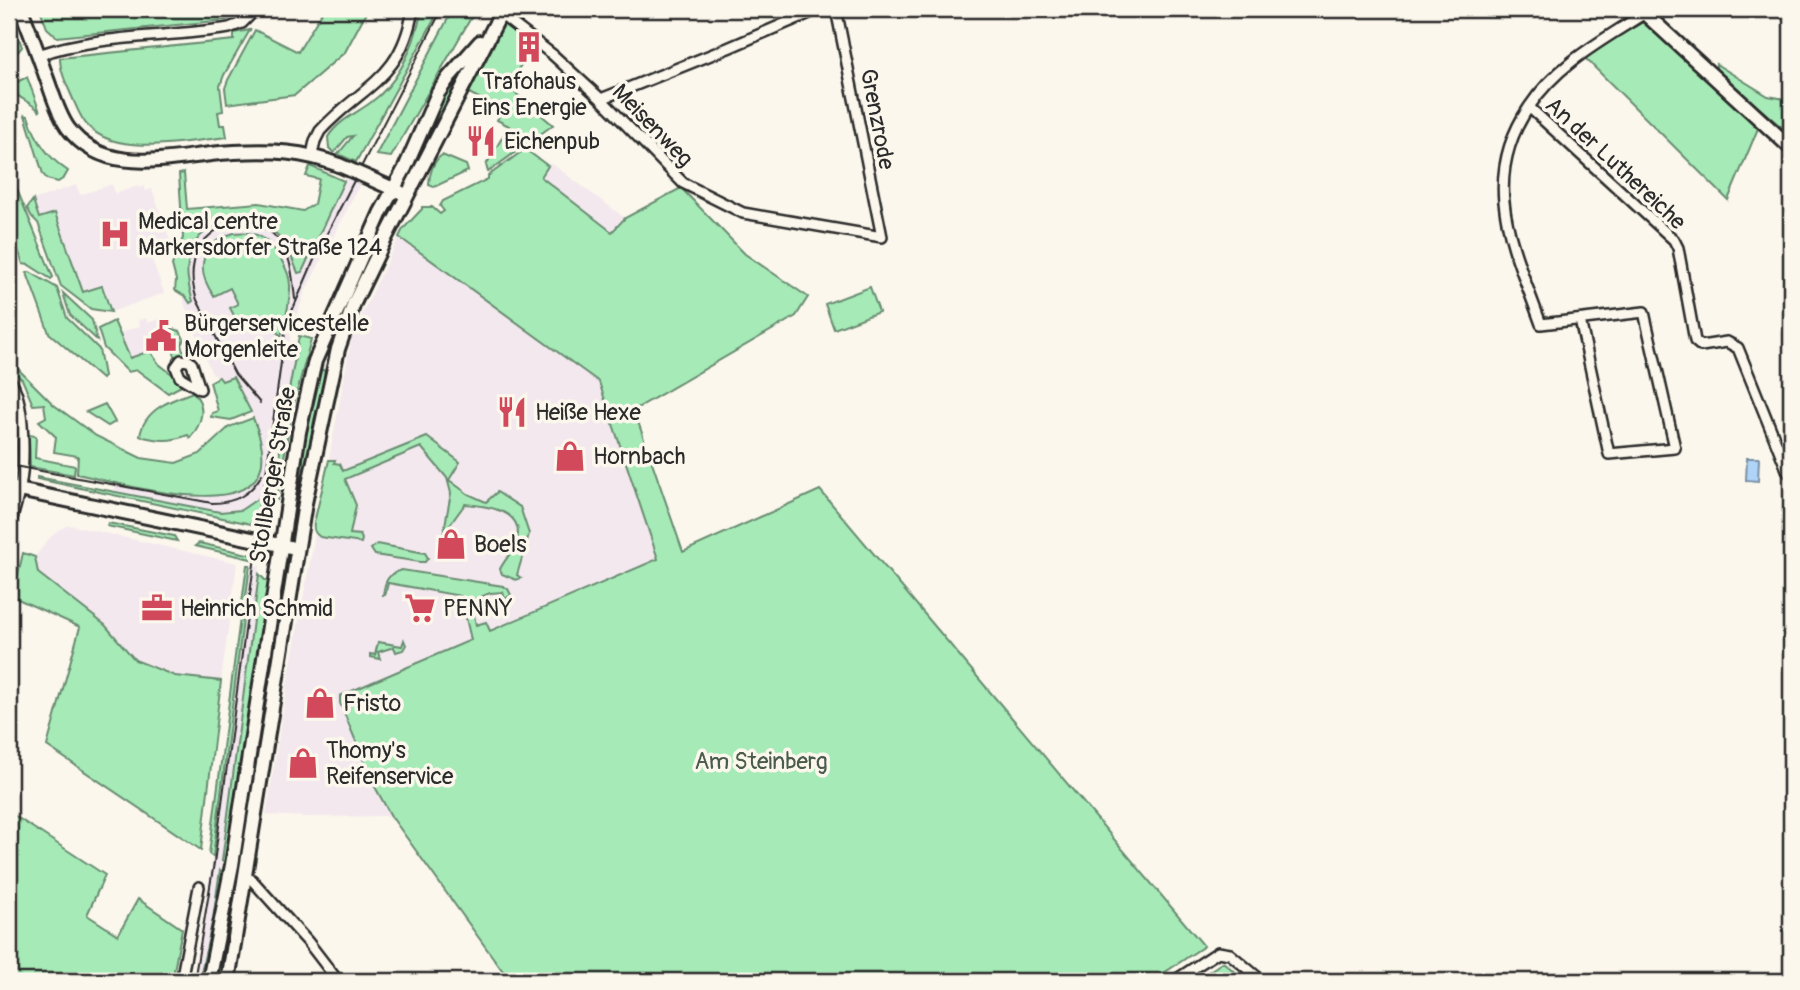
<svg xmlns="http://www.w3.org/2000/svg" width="1800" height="990" font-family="Pangolin,sans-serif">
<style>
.built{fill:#f3e8ee}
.green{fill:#a6ebb7;stroke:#688b71;stroke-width:2}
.water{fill:#afd4f8;stroke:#7a90a6;stroke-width:2}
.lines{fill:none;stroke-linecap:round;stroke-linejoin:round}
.street-casing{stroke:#2b2b2b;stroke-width:14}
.secondary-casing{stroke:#2b2b2b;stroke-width:18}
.street{stroke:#fbf7ec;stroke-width:9}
.secondary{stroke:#fbf7ec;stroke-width:12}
.tram{stroke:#2b2b2b;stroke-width:2}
.secondary-bridge-casing{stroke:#2b2b2b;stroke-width:18;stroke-linecap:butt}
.secondary-bridge{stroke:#fbf7ec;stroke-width:12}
.labels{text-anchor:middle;stroke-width:7;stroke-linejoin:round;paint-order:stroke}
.poi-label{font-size:23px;fill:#2b2b2b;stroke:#fbf7ec;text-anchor:start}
.street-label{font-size:23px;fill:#2b2b2b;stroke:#fbf7ec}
.park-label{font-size:23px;fill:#4a5b4e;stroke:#fbf7ec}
</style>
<rect width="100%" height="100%" fill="#fbf7ec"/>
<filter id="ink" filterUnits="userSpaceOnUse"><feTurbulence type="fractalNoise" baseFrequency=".0143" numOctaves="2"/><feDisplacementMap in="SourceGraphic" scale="14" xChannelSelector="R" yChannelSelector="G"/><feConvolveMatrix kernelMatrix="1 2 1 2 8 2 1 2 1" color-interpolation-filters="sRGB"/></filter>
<g filter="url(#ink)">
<path class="built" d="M551 163 625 218 613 233 541 177Z
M346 177 360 184 305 292 291 332 290 341H298L284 417H280L269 509 270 517 267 527 256 525 260 498 241 510 220 512 114 492 116 482 203 497 253 418 234 377 222 381 211 372 184 303 185 215 230 212 319 232Z
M112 184 115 194 138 186 139 188 144 186 146 191 152 189 174 251 152 259 164 293 111 312 102 286 83 293 55 213 39 218 33 200 76 185 80 195Z
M399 237 599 382 658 559 341 696 374 785 391 816 307 817 266 815 287 685 352 335Z
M146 318 148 323 162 318 166 329 170 328 173 336 171 344 130 359 120 333 140 326 138 320Z
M69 525 237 563 221 681 175 676 135 660 105 625 38 573 35 557 47 541 58 530Z
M250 564 260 566 259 574 222 861 201 981H193L211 868Z"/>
<path class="green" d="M9 9 22 47 16 54 9 57 14 53 9 39Z
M40 9H244L236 16 226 20 57 37 47 28Z
M324 9H368L345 52 295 95 227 104 225 88 228 80 255 30 298 52Z
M422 9H440L356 162 338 154 353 136 347 137 334 153 329 148 328 137C338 121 355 114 370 103 400 82 415 43 422 9Z
M453 9H476L391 157 376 155Z
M1643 22 1759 126 1728 200 1584 57Z
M504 24 534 48 506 85 553 125 488 172 486 165 509 126 497 120 502 110 469 93Z
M250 30 224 75 220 86 223 111 218 112 220 125H225L227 137C189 141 118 157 89 127 81 120 77 108 73 99 67 85 60 72 60 58L234 40V33Z
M1716 64 1768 96 1785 99 1791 104V135L1716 71Z
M468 65 418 166 414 164C421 151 429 137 434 123 441 102 448 78 468 65Z
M27 77 40 112C31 101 15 98 9 86Z
M25 115 28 116C35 138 48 158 68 171L64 178 58 182 47 179 43 174Z
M525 149 548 166 541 177 612 232 625 218 681 188 745 254 808 297 796 316 634 410 683 552 820 490 1204 946 1152 981H510L391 816 374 785 340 703V696L471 640 461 596 388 583 385 595H383C385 580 388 574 402 570L503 586 508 589 511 595 505 599 503 592 490 593 471 601 476 625 486 622 490 631 658 559 599 382 399 237 403 229 422 209V207H432L440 214 444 211 440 206 443 201 488 179V176Z
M442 155 466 165 468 171 434 187 429 185C429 175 433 161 442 155Z
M310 166 344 181 302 272 298 273C292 258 286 241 273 231 248 209 201 220 190 253 185 268 188 287 193 301L190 303 186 297 175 290 176 280 172 265 183 238 179 174 184 173 187 209 259 203 303 211 314 204 319 179 306 176Z
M9 170 53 277 51 279 29 265 23 264 9 223Z
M33 200 39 218 55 213 83 292 102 286 111 312 91 309 61 286 38 223 32 217 27 208Z
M384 217 388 219 362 273 335 342 331 341Z
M234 233C244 232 253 232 261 237 275 246 291 271 290 288 290 304 285 321 281 336L265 320 253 328 248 320 239 325 230 308 238 304 230 288 214 296C194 269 201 243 234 233Z
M30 272 57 288 67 318 99 349 104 376 102 379 49 333 27 273Z
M870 287 879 312 834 329 825 304Z
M63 293 92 320 97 340 70 315Z
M114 321 130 358 150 351 159 364 185 384 168 393 137 370 128 372 104 348 98 329Z
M170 328 180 331 184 339 181 345 183 350 187 351 186 356H175L169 338 173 336Z
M299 336 311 339 291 415 277 500 274 499 284 417Z
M9 360 54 405 96 436 141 458 176 463 200 454 229 427 253 418C304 539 133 486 77 474L78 456 54 452 56 437 39 421 46 417 44 404 33 405 22 379 9 368Z
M320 369 325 371 326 374 314 420 298 518 294 517 303 461 304 431Z
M219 377 222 381 233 377 251 412 231 420 211 417 212 413 218 411 210 382Z
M193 392C207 406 202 424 190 438L188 435C170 442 159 441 140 436 144 409 171 400 193 392Z
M9 394C17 414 19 444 12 464L9 463Z
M105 404 115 422 108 426 86 412Z
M29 435 36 436 35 458 75 466 74 475 30 467Z
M427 437 460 462 449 480 468 494 486 502 497 492 520 507 529 534 517 575 521 578 516 580 502 574 500 569C504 561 511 553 515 546 529 511 489 506 465 504L449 526 444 553 440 552 451 493 447 478 421 447 345 479 356 505 350 534 360 535 362 539 361 543 320 537C314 533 313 529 314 523L329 460H335L334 463 340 464 343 471Z
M37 477 220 512 241 510 260 497 256 525 37 479Z
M108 523 174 536 177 541 107 526Z
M199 543 252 555 251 559 195 546Z
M377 544 425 553 428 558 425 562H420L375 555 371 549Z
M23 553 35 557 38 573 105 625 135 660 175 676 221 681 201 850 47 746 80 627 9 595V573L18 575Z
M247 565H250L213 857 209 854Z
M259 574 265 580 271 581 228 861H222Z
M404 640 406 645 403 650 396 652 394 647 378 652 380 659 370 657V654L375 655 378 642 402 646Z
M267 666 270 667 242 863H237Z
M9 812 105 875 87 915 118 935 138 899 182 929 172 981H9Z
M225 868 205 981H199L213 919 220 870 224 872Z
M236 869 241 870 223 981H214Z
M1223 962 1246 981H1195Z"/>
<path class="water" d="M1747 458H1759L1758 481 1746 480Z"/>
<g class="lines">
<defs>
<path id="street" d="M1645 13C1603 40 1557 64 1529 107L1674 240 1678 248 1695 341 1701 346 1727 342 1738 348 1788 472
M500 14 553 55 601 99 683 183 743 213 882 237 836 9
M38 55C100 34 165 38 229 28L242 23 256 9
M601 99 728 48 819 9
M1529 107C1478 182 1514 248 1541 324L1644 312 1675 448 1609 454 1580 320
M312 155 315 141 320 131C363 84 401 81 413 9
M181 360 189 361 192 364 200 389 180 377 176 367Z
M9 379C26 399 25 467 19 492 16 505 12 517 9 530
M245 877 252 880 308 942 338 981
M181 981 199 887
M1174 981 1218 952 1230 954 1262 981"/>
<path id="secondary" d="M21 9C30 32 39 56 47 79 53 95 58 114 68 128 107 181 180 154 234 152 273 150 302 151 339 165
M1640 9 1791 148
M371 179 400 192
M9 488 290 547
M209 981 232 865 299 432 315 361 381 212 405 168 438 93 449 77 480 42
M228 981 305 503 338 349 354 303 386 237 503 9"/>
</defs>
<use href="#street" class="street-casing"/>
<use href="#secondary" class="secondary-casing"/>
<use href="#street" class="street"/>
<use href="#secondary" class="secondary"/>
<path class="tram" d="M260 403 235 374 197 300C173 231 253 195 283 247 292 261 293 282 295 299
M9 465 212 503C236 503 251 494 262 474
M194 981 214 863 286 325 317 253 442 9"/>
<defs>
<path id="secondary-bridge" d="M339 165 371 179"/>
</defs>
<use href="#secondary-bridge" class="secondary-bridge-casing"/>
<use href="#secondary-bridge" class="secondary-bridge"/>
</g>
</g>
<defs>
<symbol id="building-bare" viewBox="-9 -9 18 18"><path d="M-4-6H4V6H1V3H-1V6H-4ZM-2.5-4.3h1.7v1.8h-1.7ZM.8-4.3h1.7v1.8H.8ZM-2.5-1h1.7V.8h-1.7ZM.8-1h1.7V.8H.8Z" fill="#d1495b" stroke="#fbf7ec" stroke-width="2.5" paint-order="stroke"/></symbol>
<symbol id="restaurant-bare" viewBox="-9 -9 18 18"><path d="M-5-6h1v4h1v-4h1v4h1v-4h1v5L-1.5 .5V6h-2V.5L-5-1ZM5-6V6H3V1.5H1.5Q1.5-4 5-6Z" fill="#d1495b" stroke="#fbf7ec" stroke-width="2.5" paint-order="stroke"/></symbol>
<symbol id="hospital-bare" viewBox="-9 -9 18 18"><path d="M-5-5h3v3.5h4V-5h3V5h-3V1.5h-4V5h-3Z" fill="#d1495b" stroke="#fbf7ec" stroke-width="2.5" paint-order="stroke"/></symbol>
<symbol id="civic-bare" viewBox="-9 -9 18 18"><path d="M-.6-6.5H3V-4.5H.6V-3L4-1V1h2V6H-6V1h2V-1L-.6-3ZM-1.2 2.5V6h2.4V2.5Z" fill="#d1495b" stroke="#fbf7ec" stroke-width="2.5" paint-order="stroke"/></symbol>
<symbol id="shop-bare" viewBox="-9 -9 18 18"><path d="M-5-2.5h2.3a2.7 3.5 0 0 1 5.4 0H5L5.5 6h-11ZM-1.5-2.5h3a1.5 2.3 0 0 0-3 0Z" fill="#d1495b" stroke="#fbf7ec" stroke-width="2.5" paint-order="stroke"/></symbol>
<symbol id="office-bare" viewBox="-9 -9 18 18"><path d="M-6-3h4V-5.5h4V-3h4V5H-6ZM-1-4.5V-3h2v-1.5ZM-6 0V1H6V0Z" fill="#d1495b" stroke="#fbf7ec" stroke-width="2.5" paint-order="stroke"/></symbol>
<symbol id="supermarket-bare" viewBox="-9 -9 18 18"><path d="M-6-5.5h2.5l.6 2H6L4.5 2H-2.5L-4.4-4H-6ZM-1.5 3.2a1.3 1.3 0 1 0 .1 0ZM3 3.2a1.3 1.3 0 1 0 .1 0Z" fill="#d1495b" stroke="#fbf7ec" stroke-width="2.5" paint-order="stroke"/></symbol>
</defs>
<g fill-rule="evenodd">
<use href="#building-bare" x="507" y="25" width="44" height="44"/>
<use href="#restaurant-bare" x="459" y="119" width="44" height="44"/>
<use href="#hospital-bare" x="93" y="212" width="44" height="44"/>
<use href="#civic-bare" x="139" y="314" width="44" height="44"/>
<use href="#restaurant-bare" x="490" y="390" width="44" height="44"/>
<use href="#shop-bare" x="548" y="434" width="44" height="44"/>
<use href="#shop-bare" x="429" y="522" width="44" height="44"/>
<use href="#office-bare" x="135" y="586" width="44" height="44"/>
<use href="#supermarket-bare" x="398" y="586" width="44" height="44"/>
<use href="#shop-bare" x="298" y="681" width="44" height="44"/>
<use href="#shop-bare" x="281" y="741" width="44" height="44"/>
</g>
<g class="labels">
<g class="poi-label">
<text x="529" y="89" text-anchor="middle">Trafohaus<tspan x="529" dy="26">Eins Energie</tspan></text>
<text x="504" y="149">Eichenpub</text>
<text x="138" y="229">Medical centre<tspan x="138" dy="26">Markersdorfer Straße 124</tspan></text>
<text x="184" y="331">Bürgerservicestelle<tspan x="184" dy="26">Morgenleite</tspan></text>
<text x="535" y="420">Heiße Hexe</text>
<text x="593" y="464">Hornbach</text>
<text x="474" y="552">Boels</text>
<text x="180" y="616">Heinrich Schmid</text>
<text x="443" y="616">PENNY</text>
<text x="343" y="711">Fristo</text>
<text x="326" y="758">Thomy's<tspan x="326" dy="26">Reifenservice</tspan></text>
</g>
<g class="street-label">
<text transform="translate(878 119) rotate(79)" y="8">Grenzrode</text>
<text transform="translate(653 125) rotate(46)" y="8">Meisenweg</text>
<text transform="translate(1616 163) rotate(43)" y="8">An der Luthereiche</text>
<text transform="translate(272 475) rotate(-80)" y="8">Stollberger Straße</text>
</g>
<g class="park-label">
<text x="761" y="769">Am Steinberg</text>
</g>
</g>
<rect width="1800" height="990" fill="none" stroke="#fbf7ec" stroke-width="35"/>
<rect x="18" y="18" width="1765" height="955" fill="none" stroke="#2b2b2b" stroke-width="2.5" filter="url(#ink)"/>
</svg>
